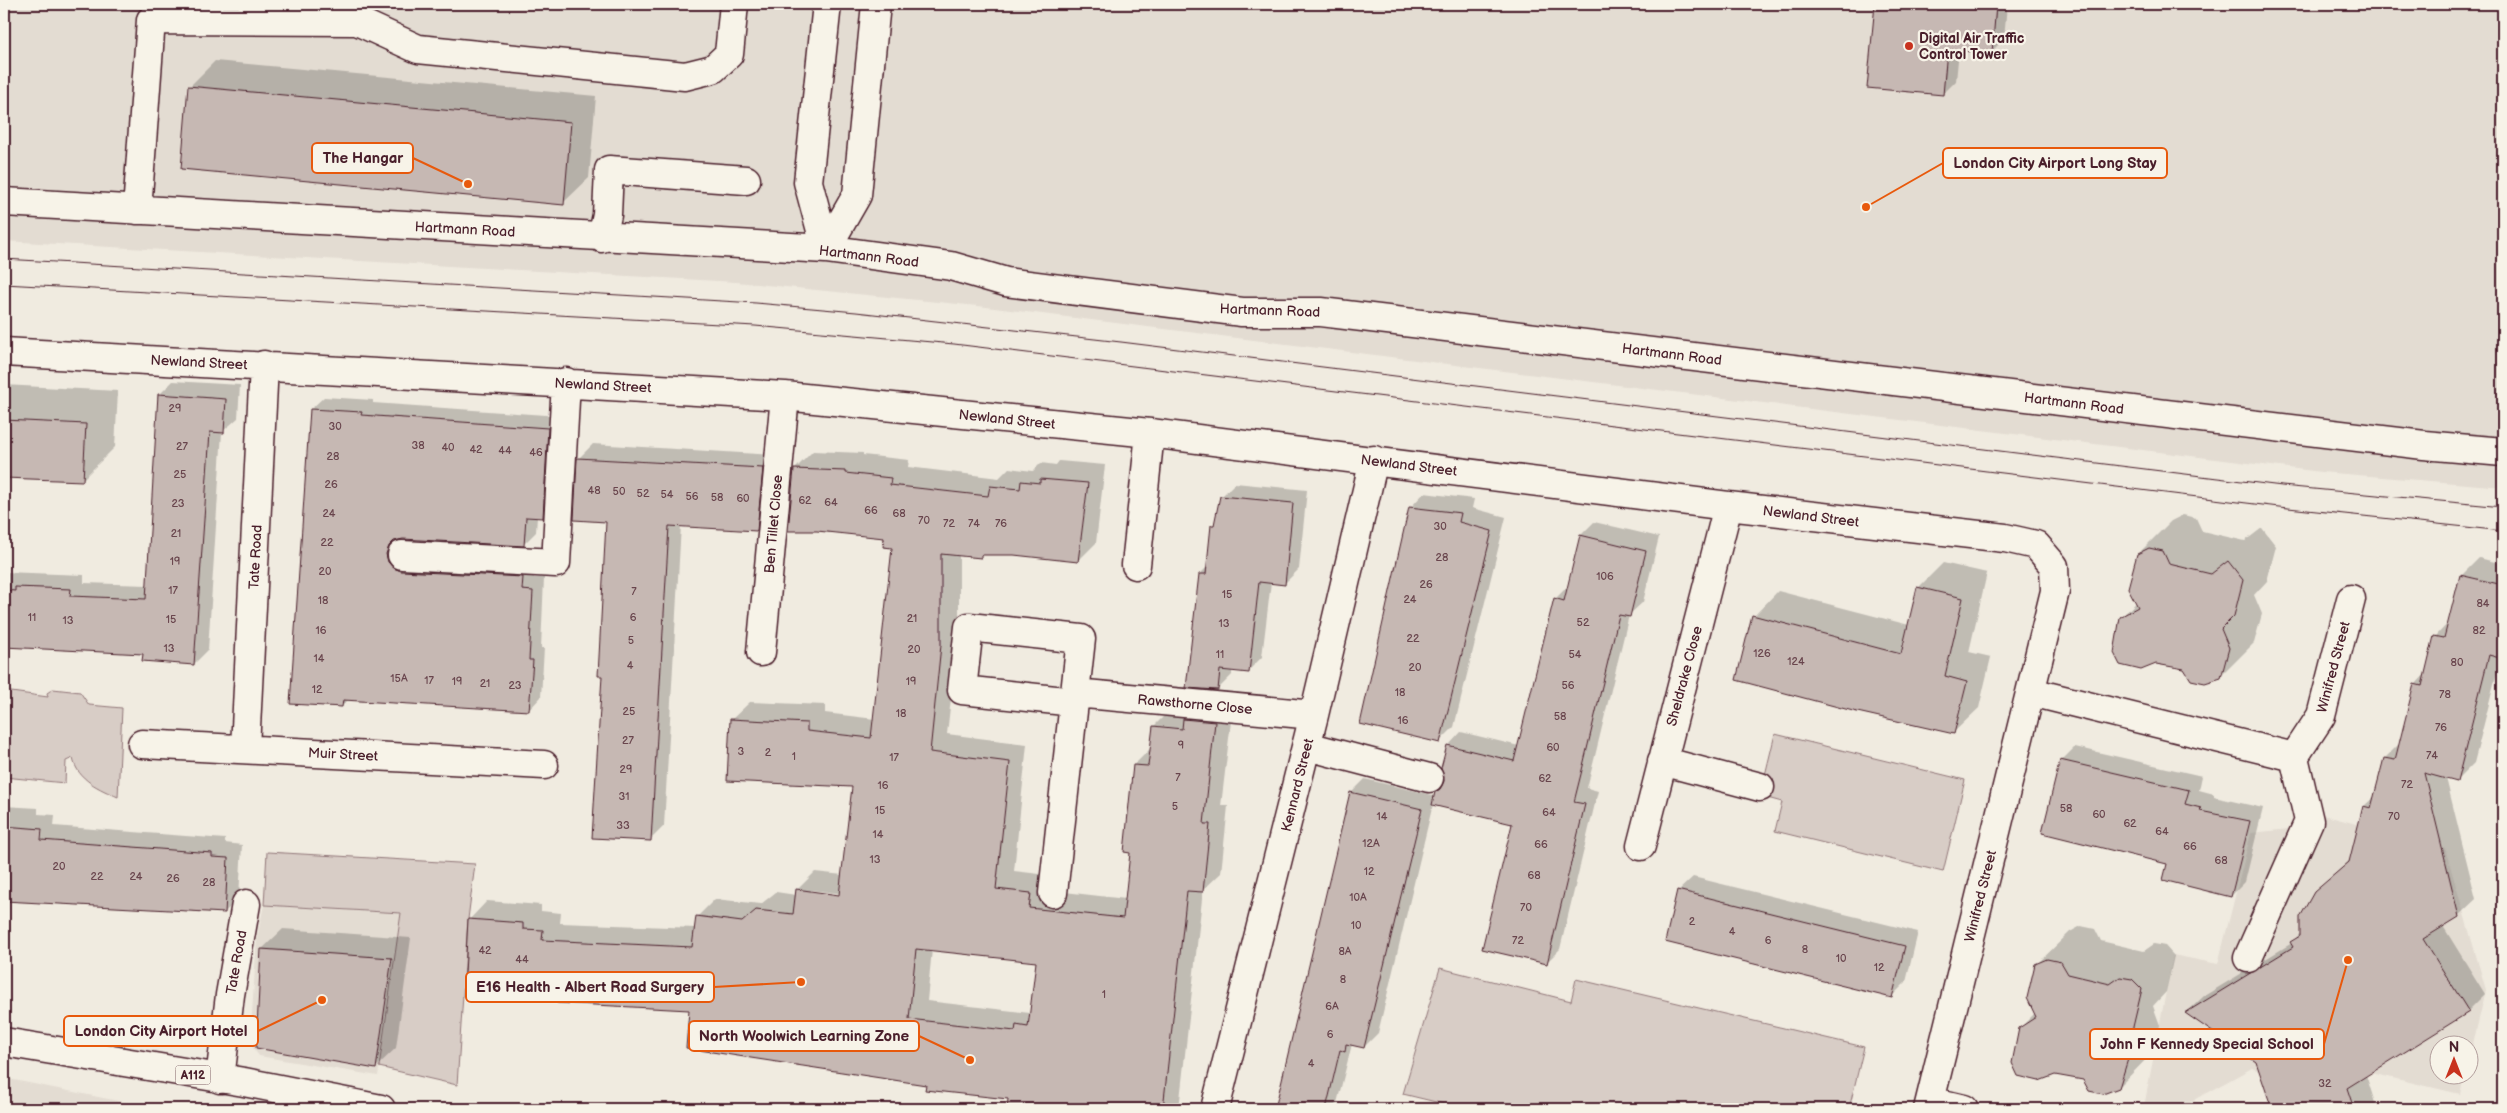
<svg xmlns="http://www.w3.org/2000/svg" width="2507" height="1113" font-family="'Balsamiq Sans',sans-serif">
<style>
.built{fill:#e3dcd2}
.green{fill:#d8cdc6;stroke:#917678}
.shadow{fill:#0003;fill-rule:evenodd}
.building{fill:#c6b8b3;stroke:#4a1f2b;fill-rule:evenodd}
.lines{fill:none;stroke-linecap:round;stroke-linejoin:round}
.minor-casing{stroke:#4a1f2b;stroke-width:31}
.major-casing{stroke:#4a1f2b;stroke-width:31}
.minor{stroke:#f7f3e8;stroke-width:28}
.major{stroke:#f7f3e8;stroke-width:28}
.tram{stroke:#4a1f2b;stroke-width:1}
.rail-casing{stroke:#4a1f2b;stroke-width:5.5}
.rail{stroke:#f7f3e8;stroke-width:4;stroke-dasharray:11;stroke-linecap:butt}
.poi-dot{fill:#c8321e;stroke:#f7f3e8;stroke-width:2}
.labels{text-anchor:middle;stroke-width:4.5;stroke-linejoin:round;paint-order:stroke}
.number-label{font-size:11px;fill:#69454d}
.shield{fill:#f7f3e8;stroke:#7e5f64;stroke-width:1}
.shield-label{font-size:12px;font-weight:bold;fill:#4a1f2b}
.poi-label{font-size:14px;font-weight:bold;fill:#4a1f2b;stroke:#f7f3e8;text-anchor:start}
.street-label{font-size:14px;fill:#4a1f2b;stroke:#f7f3e8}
.leader{fill:none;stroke:#e8590c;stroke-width:2}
.callout-dot{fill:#e8590c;stroke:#f7f3e8;stroke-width:2}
.callout{fill:#f7f3e8;stroke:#e8590c;stroke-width:2}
.callout-label{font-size:15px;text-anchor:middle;font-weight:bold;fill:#4a1f2b}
</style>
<rect width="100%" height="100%" fill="#f0ebe0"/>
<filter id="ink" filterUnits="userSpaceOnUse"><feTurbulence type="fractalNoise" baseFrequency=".02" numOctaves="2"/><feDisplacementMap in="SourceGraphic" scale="10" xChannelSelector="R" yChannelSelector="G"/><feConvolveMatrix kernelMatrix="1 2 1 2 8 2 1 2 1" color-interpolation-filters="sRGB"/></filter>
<g filter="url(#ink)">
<path class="built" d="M4 4H2503V487L2321 472 978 306 736 282 4 241Z
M2323 815 2445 848 2486 990 2470 1056V1046H2440V1076H2464L2460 1094 2346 1067 2290 1085 2252 1068 2177 1109 2144 1107 2173 955 2218 964 2251 833 2289 829Z
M264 905 401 913 378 1076 259 1056 250 1044 257 937Z
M4 1078 133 1104 156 1103 188 1109H4Z"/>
<path class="green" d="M53 689 80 692 89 705 122 708 118 797C100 789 77 780 73 758L66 761 65 783 4 777V691L48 697 47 693Z
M1775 734 1965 780 1943 872 1775 831 1782 802 1760 796Z
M267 852 475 864 468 919 457 1085 379 1067 401 913 264 905Z
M1440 968 1571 1001 1576 979 1864 1047 1849 1109H1465L1403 1094Z"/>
<path class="shadow" d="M1876 4H2007L2004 39 1991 52 1959 50 1956 81 1943 94 1868 87Z
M215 61 596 96 589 178 563 203 189 87Z
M173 381 240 385 238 418 222 432 208 650 194 664 144 653 4 645V572L84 575V583L148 585 159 395Z
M4 385 118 391 115 447 82 480 4 476Z
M324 397 373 400V403L560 416 555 505 542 517H537L536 532 524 544 403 538 398 540 400 549 535 565 534 578H544L541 648H544L541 697 529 710 349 699 342 706 311 409Z
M593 444 776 455 770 515 756 529 681 525 664 826 650 840 604 675 607 521 579 458Z
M813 451 863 453V455L909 460 908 467 999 478 1009 468 1033 471 1041 463 1056 465 1059 461 1105 465 1096 543 1078 561 1014 554H984L981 557 959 554V626L947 734 1027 744 1014 871 1048 875 1047 890 1126 899 1131 852 1134 765 1151 748 1154 726 1172 708 1233 704 1221 806H1228L1221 873 1203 890 1179 1109H1008L1009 1098 927 1084 690 1008 541 985 485 973 469 920 487 901 541 905V911L561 913 560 923 696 928 697 917 715 899 761 904 776 892 796 895 797 890 815 872 843 875 853 786 731 720 750 702 825 705V713L875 719 893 547 885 537 795 469ZM811 890 845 894V897L811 893ZM932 949 1037 960 1030 1013 927 1001Z
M1235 483 1307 490 1299 569 1284 584 1271 582 1262 657 1248 671 1232 670V675L1218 689 1200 574 1208 566 1212 526 1216 522 1221 497Z
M1424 493 1474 499 1472 508 1506 517 1454 727 1440 741 1410 508Z
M2183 515 2196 518 2202 531 2245 541 2262 528 2276 546 2267 581 2254 595 2262 614 2254 643 2220 677 2185 668 2121 617 2137 602 2138 554 2171 521Z
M1594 522 1659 537 1643 602 1629 615 1595 756 1587 788 1598 791 1560 949 1546 963 1513 823 1433 804 1378 1033 1364 1047 1352 1044 1337 1103 1331 1109H1291L1277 1106 1351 793 1365 779 1436 796 1446 782 1448 746 1461 732 1519 746 1555 599 1569 585 1581 535Z
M2479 558 2503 564V658L2501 657 2474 763 2457 780 2446 778 2476 899 2458 916 2443 926 2485 994 2468 1011 2366 1075 2377 1109H2289L2288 1107 2273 1109 2257 1061 2187 1012 2204 996 2292 943 2301 932 2315 893 2350 860 2364 806 2376 795 2385 758 2400 743 2415 685 2426 673 2435 637 2449 622 2461 576Z
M1943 563 1987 573 1969 652 1991 657 1979 708 1954 732 1754 616 1778 591 1909 625 1918 588Z
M2075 747 2202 776 2199 790 2214 794V797L2263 808 2245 882 2231 896 2168 863 2061 761Z
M4 806 38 808V814L55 815 54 826 225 839V843L242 845 239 897 225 912 39 884 4 882Z
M1693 877 1918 932 1906 982 1892 996 1678 891Z
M2081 926 2095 929 2101 941 2144 951 2154 944 2165 946 2174 956 2166 992 2153 1006 2160 1025 2152 1053 2119 1087 2083 1079 2020 1028 2035 1013 2036 965 2070 932Z
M283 929 411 938 396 1048 375 1068 262 949Z"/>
<path class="building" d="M1875 4 1996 5 1992 53 1947 50 1943 95 1867 88Z
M188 86 571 122 564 205 181 169Z
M158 394 226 399 224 433 210 432 194 665 142 661 143 654 4 647V590L15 591V587L71 589 70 596 146 599Z
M310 409 362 412 361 415 548 428 543 518 526 517 524 546 403 539 394 541 389 546 386 554 388 562 394 568 401 571 523 577 522 590 533 591 529 660H533L529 711 343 700 342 707 290 704Z
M4 420 86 424 83 481 4 478Z
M577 458 763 468 757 531 669 526 651 841 592 838 602 676H598L606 522 574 520Z
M794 469 845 471V473L891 478 890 485 988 496 990 486 1020 489 1021 481 1040 483V479L1088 483 1078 562 1014 555H981V558L941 554V645L930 752 1010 762 996 889 1031 893 1029 908 1123 918 1130 853 1124 852 1133 765 1148 766 1153 726 1182 729 1183 719 1215 722 1204 824H1210L1203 892 1187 891 1163 1109H1007L1008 1099 925 1090 926 1085 686 1048 689 1010 557 1003V996H539L540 986 483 983 484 974H465L468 919 523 923V929L543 930 542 940 692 947 696 916 742 922 756 910 793 914 796 889 839 895 852 787 727 781 730 719 807 723V731L871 738 892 548 883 547 884 538 817 531H788ZM916 949 1036 962 1028 1027 1016 1025 1015 1031 909 1019Z
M1220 496 1293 503 1285 585 1259 582 1249 673 1220 670 1218 690 1186 688 1199 574H1206L1211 525H1214Z
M1409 507 1461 513 1459 522 1492 531 1440 743 1360 724Z
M1580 535 1646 551 1630 617 1619 615 1582 770 1574 802 1585 804 1547 964 1482 949 1512 824 1432 805 1435 792 1440 789 1444 781 1441 768 1447 745 1514 761 1554 598 1564 601Z
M2149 548 2163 551 2169 564 2211 574 2228 561 2243 580 2234 616 2221 629 2229 648 2221 678 2205 683 2191 680 2184 669 2156 664 2141 670 2120 665 2114 653 2120 617 2138 607 2128 588 2137 554Z
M2460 575 2503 585V659L2489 655 2457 782 2424 773 2459 917 2423 939 2469 1012 2347 1088 2354 1109H2272L2256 1062 2185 1013 2293 947 2290 942 2300 936V917L2314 892 2349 862 2363 806 2371 808 2384 758 2395 760 2414 684 2422 686 2434 636 2444 638Z
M1917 587 1963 598 1945 676 1967 682 1954 734 1853 711 1736 680 1752 615 1901 654Z
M2060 760 2189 790 2185 804 2201 808 2200 811 2250 821 2231 897 2163 880 2167 864 2042 833Z
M1350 792 1422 809 1364 1048 1346 1044 1345 1052 1340 1050 1326 1109H1275Z
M4 826 42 829 41 840 212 853V857L228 858 225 913 4 901Z
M1677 890 1905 946 1892 998 1665 942Z
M261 949 392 958 376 1069 256 1048Z
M2047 959 2061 962 2068 974 2110 984 2120 977 2132 979 2142 989 2133 1027 2120 1039 2128 1059 2119 1088 2103 1094 2089 1091 2083 1080 2055 1075 2039 1081 2018 1076 2012 1063 2019 1028 2036 1017 2027 998 2035 964Z"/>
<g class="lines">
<defs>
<path id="minor" d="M4 202 826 249 951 266 1006 282 1242 312H1321L2424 445 2503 452
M137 210 151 20 357 21 418 49 685 76 713 69 729 54 734 4
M602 238 607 215 609 170 746 180
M826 249 857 195 876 4
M826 249 808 182 827 4
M4 352 785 396 1150 433 1728 506 2005 538 2036 545 2054 566 2055 591 1928 1109
M402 555 556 563 566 382
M1136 565 1150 433
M761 652 785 396
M2031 692 2294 757 2321 716 2351 599
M1074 702 962 690 969 627 1081 639 1075 693
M142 744 544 765
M1307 746 1429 778
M245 748 264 365
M1662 761 1760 787
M1641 846 1728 506
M1053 893 1075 693 1314 715
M2248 958 2309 821 2294 757
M220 1079 230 995 246 904
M1930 1101 1964 1109
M1215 1109 1314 715 1374 460"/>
<path id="major" d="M4 1042 244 1082 381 1109"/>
</defs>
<use href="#minor" class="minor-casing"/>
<use href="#major" class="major-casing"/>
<use href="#minor" class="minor"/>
<use href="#major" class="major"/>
<path class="tram" d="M4 259 756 303 856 312 1121 342 2282 486 2503 507
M4 284 755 326 954 344 2279 507 2503 531"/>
<defs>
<path id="rail" d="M4 1108 11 1109"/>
</defs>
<use href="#rail" class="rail-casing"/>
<use href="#rail" class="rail"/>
</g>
</g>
<circle class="poi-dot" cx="1909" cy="46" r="5"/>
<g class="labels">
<g class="number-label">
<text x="175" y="412">29</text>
<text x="335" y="430">30</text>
<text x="418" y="449">38</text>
<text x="182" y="450">27</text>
<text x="448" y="451">40</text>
<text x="476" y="453">42</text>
<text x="505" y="454">44</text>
<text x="536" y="456">46</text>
<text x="333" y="460">28</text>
<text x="180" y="478">25</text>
<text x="331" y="488">26</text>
<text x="594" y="494">48</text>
<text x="619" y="495">50</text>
<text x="643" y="497">52</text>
<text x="667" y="498">54</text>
<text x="692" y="500">56</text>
<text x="717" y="501">58</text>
<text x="743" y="502">60</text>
<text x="805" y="504">62</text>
<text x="831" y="506">64</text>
<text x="178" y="507">23</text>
<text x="871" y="514">66</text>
<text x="329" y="517">24</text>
<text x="899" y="517">68</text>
<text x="924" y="524">70</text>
<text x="949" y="527">72</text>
<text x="974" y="527">74</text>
<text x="1001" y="527">76</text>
<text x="1440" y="530">30</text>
<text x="176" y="537">21</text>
<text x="327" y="546">22</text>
<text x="1442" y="561">28</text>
<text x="175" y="565">19</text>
<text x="325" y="575">20</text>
<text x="1605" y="580">106</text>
<text x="1426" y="588">26</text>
<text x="173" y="594">17</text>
<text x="634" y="595">7</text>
<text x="1227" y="598">15</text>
<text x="1410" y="603">24</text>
<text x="323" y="604">18</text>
<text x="2483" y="607">84</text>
<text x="32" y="621">11</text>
<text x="633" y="621">6</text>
<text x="912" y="622">21</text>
<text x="171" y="623">15</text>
<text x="68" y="624">13</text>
<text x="1583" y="626">52</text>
<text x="1224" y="627">13</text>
<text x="321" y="634">16</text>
<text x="2479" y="634">82</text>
<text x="1413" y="642">22</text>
<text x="631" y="644">5</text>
<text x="169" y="652">13</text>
<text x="914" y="653">20</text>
<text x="1762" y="657">126</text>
<text x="1220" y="658">11</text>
<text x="1575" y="658">54</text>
<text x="319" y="662">14</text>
<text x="1796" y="665">124</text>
<text x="2457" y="666">80</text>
<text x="630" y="669">4</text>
<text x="1415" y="671">20</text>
<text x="399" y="682">15A</text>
<text x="429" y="684">17</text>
<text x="457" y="685">19</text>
<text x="911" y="685">19</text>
<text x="485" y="687">21</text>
<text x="515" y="689">23</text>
<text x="1568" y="689">56</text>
<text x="317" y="693">12</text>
<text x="1400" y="696">18</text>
<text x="2445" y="698">78</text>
<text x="629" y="715">25</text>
<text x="901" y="717">18</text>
<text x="1560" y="720">58</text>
<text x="1403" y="724">16</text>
<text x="2441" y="731">76</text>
<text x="628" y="744">27</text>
<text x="1181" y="749">9</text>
<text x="1553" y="751">60</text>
<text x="741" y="755">3</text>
<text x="768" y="756">2</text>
<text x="2432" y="759">74</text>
<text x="794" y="760">1</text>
<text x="894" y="761">17</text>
<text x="626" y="773">29</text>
<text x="1178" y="781">7</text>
<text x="1545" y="782">62</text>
<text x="2407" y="788">72</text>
<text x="883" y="789">16</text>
<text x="624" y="800">31</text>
<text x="1175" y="810">5</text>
<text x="2066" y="812">58</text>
<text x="880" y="814">15</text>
<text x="1549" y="816">64</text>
<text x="2099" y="818">60</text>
<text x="1382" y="820">14</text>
<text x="2394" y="820">70</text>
<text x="2130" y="827">62</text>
<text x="623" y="829">33</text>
<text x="2162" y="835">64</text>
<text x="878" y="838">14</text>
<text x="1371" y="847">12A</text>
<text x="1541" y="848">66</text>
<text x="2190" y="850">66</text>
<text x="875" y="863">13</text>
<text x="2221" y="864">68</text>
<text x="59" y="870">20</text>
<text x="1369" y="875">12</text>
<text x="1534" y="879">68</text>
<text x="97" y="880">22</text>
<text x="136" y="880">24</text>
<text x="173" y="882">26</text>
<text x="209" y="886">28</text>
<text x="1358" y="901">10A</text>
<text x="1526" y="911">70</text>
<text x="1692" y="925">2</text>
<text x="1356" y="929">10</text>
<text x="1732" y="935">4</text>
<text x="1518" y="944">72</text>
<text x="1768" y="944">6</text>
<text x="1805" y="953">8</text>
<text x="485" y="954">42</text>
<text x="1345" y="955">8A</text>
<text x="1841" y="962">10</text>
<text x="522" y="963">44</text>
<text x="1879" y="971">12</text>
<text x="1343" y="983">8</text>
<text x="1104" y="998">1</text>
<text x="1332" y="1010">6A</text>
<text x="1330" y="1038">6</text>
<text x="1311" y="1067">4</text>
<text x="2325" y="1087">32</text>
</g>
<rect class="shield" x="175.5" y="1065.5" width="35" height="19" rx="4"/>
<g class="shield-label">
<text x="193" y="1079">A112</text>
</g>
<g class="poi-label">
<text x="1919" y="43">Digital Air Traffic<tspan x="1919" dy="16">Control Tower</tspan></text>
</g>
<g class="street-label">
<text transform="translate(465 229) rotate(3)" y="5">Hartmann Road</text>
<text transform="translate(869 256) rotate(7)" y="5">Hartmann Road</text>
<text transform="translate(1270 310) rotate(2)" y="5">Hartmann Road</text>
<text transform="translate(1672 354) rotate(7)" y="5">Hartmann Road</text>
<text transform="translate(199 362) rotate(3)" y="5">Newland Street</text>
<text transform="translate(603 385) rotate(3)" y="5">Newland Street</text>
<text transform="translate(2074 403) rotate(7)" y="5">Hartmann Road</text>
<text transform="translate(1007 419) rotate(6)" y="5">Newland Street</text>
<text transform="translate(1409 465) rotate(7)" y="5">Newland Street</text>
<text transform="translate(1811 516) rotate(7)" y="5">Newland Street</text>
<text transform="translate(773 524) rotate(-85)" y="5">Ben Tillet Close</text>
<text transform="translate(255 557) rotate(-87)" y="5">Tate Road</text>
<text transform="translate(2333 667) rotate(-75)" y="5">Winifred Street</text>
<text transform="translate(1684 676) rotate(-75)" y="5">Sheldrake Close</text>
<text transform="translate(1195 704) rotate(5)" y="5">Rawsthorne Close</text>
<text transform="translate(343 754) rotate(3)" y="5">Muir Street</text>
<text transform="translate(1297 785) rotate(-76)" y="5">Kennard Street</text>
<text transform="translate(1980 896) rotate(-76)" y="5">Winifred Street</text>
<text transform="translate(236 962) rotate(-80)" y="5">Tate Road</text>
</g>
</g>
<path class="leader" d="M468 184L413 158M1866 207L1943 163M801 982L714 987M322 1000L258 1031M970 1060L919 1036M2348 960L2324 1044"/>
<g class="callout-dot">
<circle cx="468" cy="184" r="5"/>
<circle cx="1866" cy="207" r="5"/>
<circle cx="801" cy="982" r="5"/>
<circle cx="322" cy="1000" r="5"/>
<circle cx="970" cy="1060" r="5"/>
<circle cx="2348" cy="960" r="5"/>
</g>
<g class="callout">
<rect x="312" y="143" width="101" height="30" rx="5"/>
<rect x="1943" y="148" width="224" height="30" rx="5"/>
<rect x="466" y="972" width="248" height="30" rx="5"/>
<rect x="64" y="1016" width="194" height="30" rx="5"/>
<rect x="689" y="1021" width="230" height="30" rx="5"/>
<rect x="2090" y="1029" width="234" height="30" rx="5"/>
</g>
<g class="callout-label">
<text x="363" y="163">The Hangar</text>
<text x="2055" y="168">London City Airport Long Stay</text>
<text x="590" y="992">E16 Health - Albert Road Surgery</text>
<text x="161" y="1036">London City Airport Hotel</text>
<text x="804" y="1041">North Woolwich Learning Zone</text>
<text x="2207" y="1049">John F Kennedy Special School</text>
</g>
<rect width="2507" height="1113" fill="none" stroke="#f7f3e8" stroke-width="20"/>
<rect x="10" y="10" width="2487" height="1093" fill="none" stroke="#4a1f2b" stroke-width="2" filter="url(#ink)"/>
<g transform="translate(2454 1060)"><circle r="24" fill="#f7f3e8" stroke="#b29e9c"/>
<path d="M0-4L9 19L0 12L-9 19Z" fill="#c8321e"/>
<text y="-8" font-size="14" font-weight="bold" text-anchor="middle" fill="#4a1f2b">N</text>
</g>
</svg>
